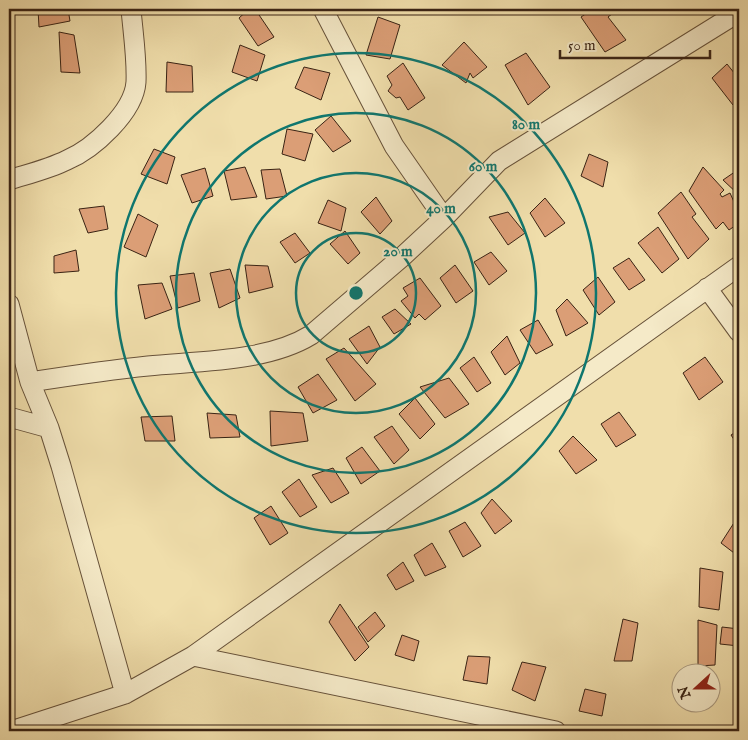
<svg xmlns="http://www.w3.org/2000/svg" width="748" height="740" font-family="'IM FELL English',serif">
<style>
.building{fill:#db9e76;stroke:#392314}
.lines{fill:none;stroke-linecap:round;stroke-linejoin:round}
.street-casing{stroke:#67523a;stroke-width:21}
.street{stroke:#f5eac8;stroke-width:19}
.ring{fill:none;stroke:#0f766e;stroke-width:2.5}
.centre{fill:#0f766e;stroke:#f5eac8;stroke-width:2.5}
.ring-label{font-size:15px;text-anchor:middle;font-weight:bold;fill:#0f766e;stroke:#f5eac8;stroke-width:4;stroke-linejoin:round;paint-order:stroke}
</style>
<rect width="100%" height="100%" fill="#f0deab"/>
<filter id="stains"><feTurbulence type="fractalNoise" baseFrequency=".004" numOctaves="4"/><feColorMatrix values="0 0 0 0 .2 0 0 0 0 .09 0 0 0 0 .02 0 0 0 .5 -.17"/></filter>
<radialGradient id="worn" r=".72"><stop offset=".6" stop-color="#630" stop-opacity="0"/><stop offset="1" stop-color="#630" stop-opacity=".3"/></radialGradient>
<path class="building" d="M38 9H68L70 21 39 27Z
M249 9H255L274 37 258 46 239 18Z
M593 9H616L617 10 608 17 626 40 605 52 581 17Z
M378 17 400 25 390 59 366 55Z
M59 32 74 35 80 73 61 72Z
M464 42 487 67 473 78 470 73 466 83 442 65Z
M240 45 265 55 257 81 232 72Z
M526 53 550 87 528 105 505 65Z
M167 62 192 66 193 92H166Z
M403 63 425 98 408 110 400 97 396 98 388 91 392 85 387 76Z
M727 64 739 79V99L733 105 712 78Z
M304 67 330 73 321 100 295 88Z
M331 116 351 141 333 152 315 130Z
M287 129 313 134 305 161 282 154Z
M154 149 175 157 167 184 141 174Z
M589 154 608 162 603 187 581 176Z
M245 167 257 197 231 200 224 171Z
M703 167 724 190 720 194 722 197 730 193 739 213V223L729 230 723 222 716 229 689 191Z
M205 168 213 196 192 203 181 175Z
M280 169 287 196 266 199 261 170Z
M739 169V195L723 180Z
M681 192 696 214 692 217 709 239 688 259 658 213Z
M376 197 392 221 380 234 361 212Z
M545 198 565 223 545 237 530 213Z
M328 200 346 208 341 231 318 223Z
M104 206 108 229 88 233 79 209Z
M508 212 525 233 508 245 489 217Z
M138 214 158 225 146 257 124 247Z
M658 227 679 259 662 273 638 243Z
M345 231 360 253 348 264 330 244Z
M295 233 310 253 295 263 280 242Z
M76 250 79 271 54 273V256Z
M491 252 507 271 489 285 474 262Z
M629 258 645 280 629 290 613 268Z
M245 265 268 266 273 287 249 293Z
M455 265 473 291 456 303 440 278Z
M230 269 240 298 219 308 210 273Z
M194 273 200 301 178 308 170 276Z
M598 277 615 302 599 315 583 290Z
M420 278 441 306 425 320 419 314 415 318 401 301 408 296 403 288Z
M162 283 172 309 145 319 138 285Z
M567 299 588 323 566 336 556 310Z
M395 309 411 324 394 334 382 317Z
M538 320 553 345 536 354 520 330Z
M369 326 380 347 367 364 349 339Z
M507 336 520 363 505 375 491 352Z
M344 348 376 384 355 401 326 359Z
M474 357 491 383 477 392 460 368Z
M705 357 723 382 699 400 683 373Z
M318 374 337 400 313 413 298 387Z
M449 378 469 404 445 418 420 387Z
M415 398 435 424 420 439 399 414Z
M270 411 303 413 308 441 271 446Z
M619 412 636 435 616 447 601 424Z
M207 413 236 415 240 437 210 438Z
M172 416 175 441H145L141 417Z
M392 426 409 450 394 464 374 437Z
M739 430V447L731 435Z
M573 436 597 460 576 474 559 451Z
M362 447 380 471 361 484 346 458Z
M333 468 349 493 331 503 312 475Z
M299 479 317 507 300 517 282 492Z
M492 499 512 521 495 534 481 513Z
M271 506 288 533 270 545 254 518Z
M739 515V554L738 556 721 543Z
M465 522 481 546 463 557 449 531Z
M432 543 446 567 425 576 414 555Z
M403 562 414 581 396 590 387 575Z
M700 568 723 572 719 610 699 607Z
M340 604 369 647 355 661 329 622Z
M375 612 385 626 368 642 358 627Z
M623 619 638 623 632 661H614Z
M698 620 717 625 715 665 698 666Z
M722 627 739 629V646L720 644Z
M402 635 419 641 414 661 395 655Z
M468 656 490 657 487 684 463 680Z
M522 662 546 667 535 701 512 690Z
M585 689 606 694 602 716 579 711Z"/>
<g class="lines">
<defs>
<path id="street" d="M323 9 394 146 444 218
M9 180C28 174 49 169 67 160 93 149 134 112 136 82 137 58 133 33 131 9
M707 288 739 332
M9 304 30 382 49 428 61 466 125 694
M30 382C69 376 108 370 148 366 199 361 267 362 311 335L402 257 444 218 499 161 739 12
M9 417 49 428
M193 656 556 731
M11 731 125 694 193 656 739 266"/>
</defs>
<use href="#street" class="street-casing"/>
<use href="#street" class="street"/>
</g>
<g class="ring">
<circle cx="356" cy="293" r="60"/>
<circle cx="356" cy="293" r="120"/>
<circle cx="356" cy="293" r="180"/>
<circle cx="356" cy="293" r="240"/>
</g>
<circle cx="356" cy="293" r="8" class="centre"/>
<g class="ring-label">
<text x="526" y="129">80 m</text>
<text x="483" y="171">60 m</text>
<text x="441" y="213">40 m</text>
<text x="398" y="256">20 m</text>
</g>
<rect width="748" height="740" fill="none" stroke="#f0deab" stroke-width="30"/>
<rect x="10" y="10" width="728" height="720" fill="none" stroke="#392314" stroke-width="2.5"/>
<rect x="15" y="15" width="718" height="710" fill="none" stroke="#392314"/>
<g transform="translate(696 688) rotate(249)"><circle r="24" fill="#f5eac8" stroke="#aa9a80"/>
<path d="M0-4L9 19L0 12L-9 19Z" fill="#8f2418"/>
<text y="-8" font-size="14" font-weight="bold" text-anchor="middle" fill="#392314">N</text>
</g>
<path d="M560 50v8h150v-8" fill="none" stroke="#392314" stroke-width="2.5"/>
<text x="568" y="50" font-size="15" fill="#392314" stroke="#f5eac8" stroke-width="4" paint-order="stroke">50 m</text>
<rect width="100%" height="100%" filter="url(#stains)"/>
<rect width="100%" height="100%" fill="url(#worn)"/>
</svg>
